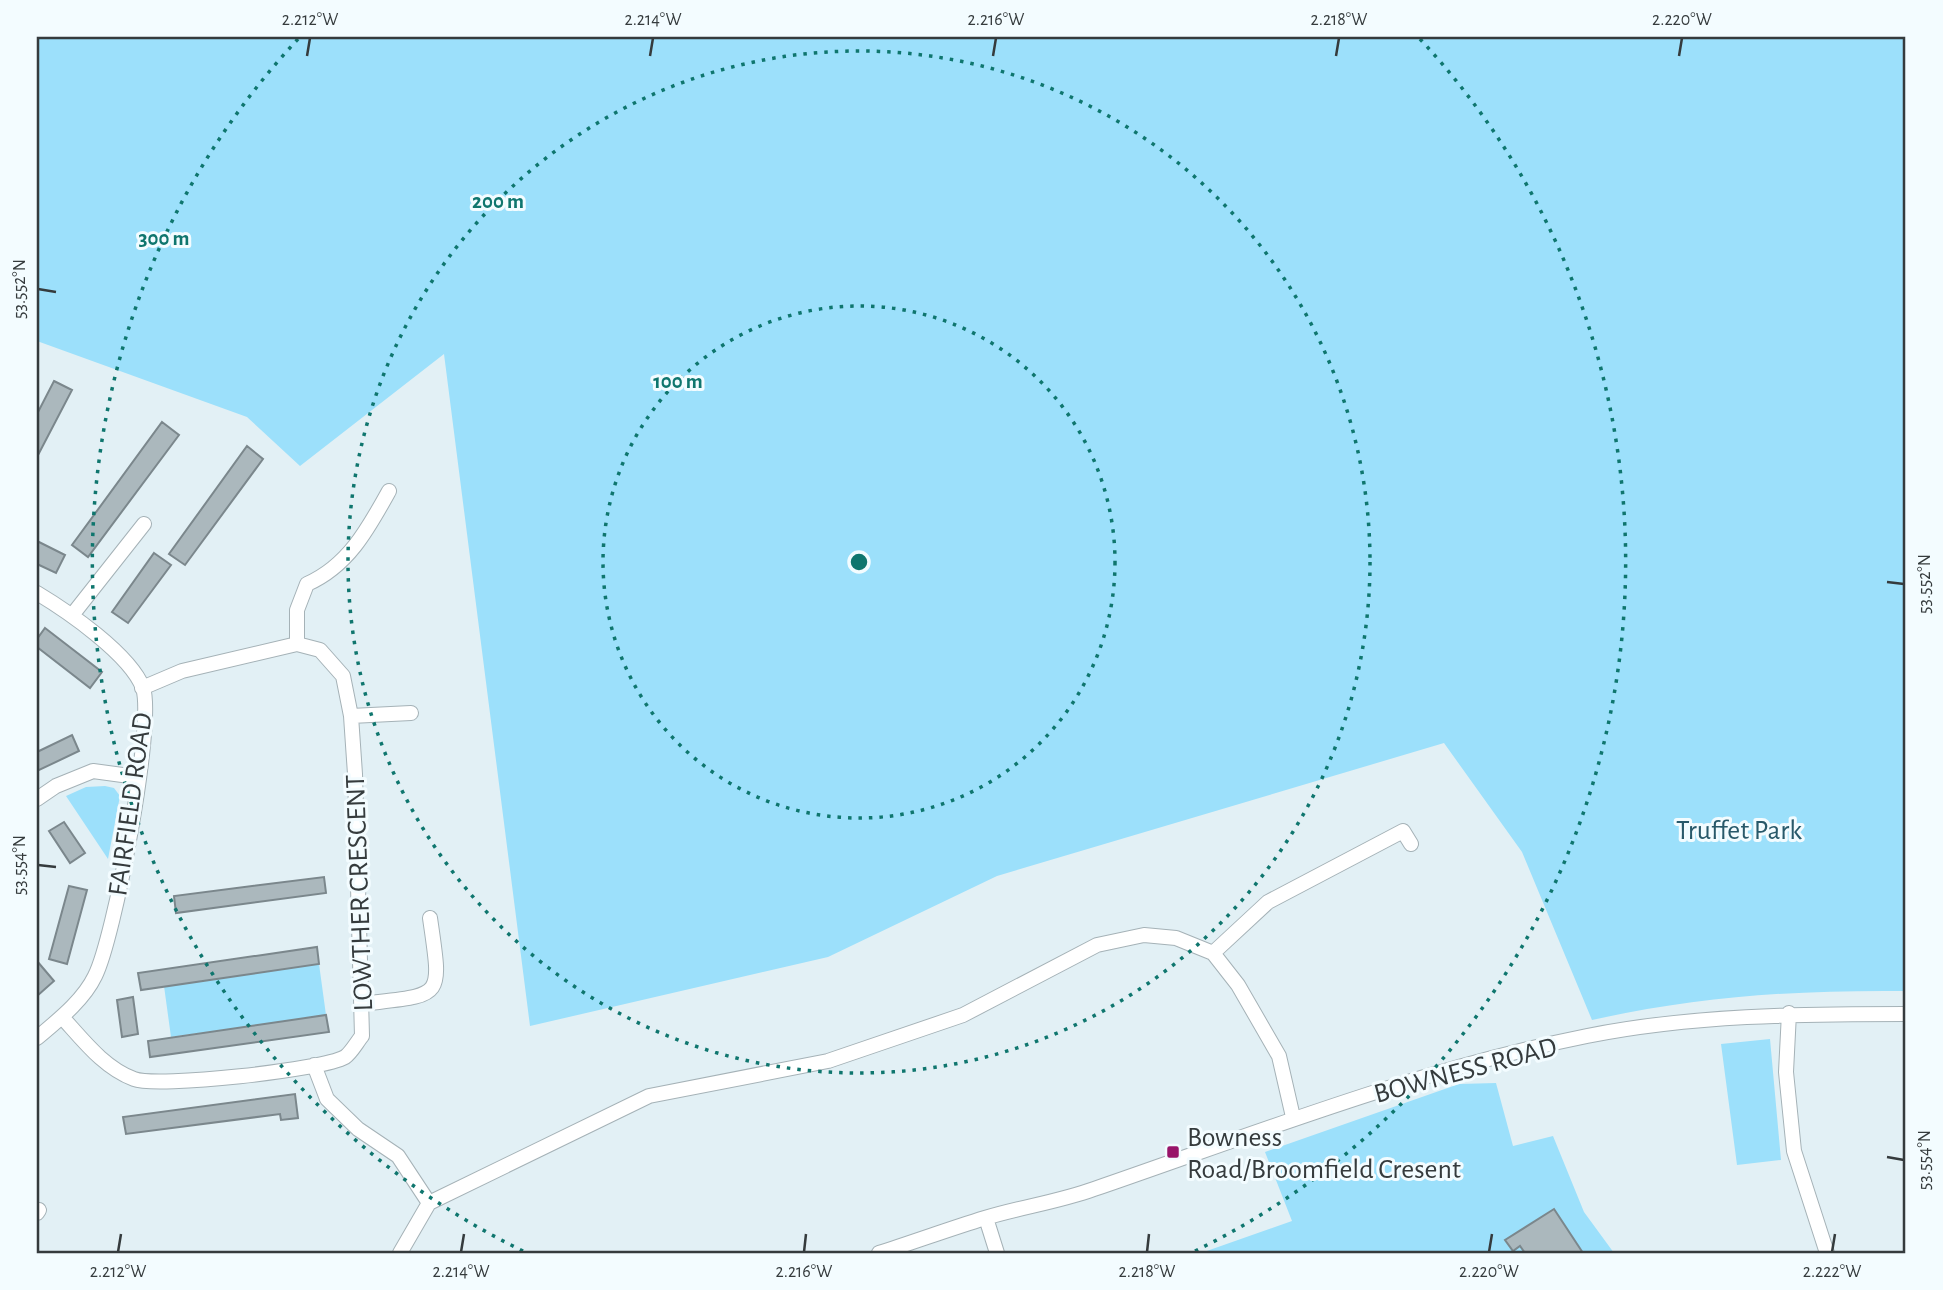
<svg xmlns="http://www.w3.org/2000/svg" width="1943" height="1290" font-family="'Alegreya Sans',sans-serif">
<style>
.green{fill:#9ce0fb}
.building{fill:#abb8bd;stroke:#7b878c;stroke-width:2}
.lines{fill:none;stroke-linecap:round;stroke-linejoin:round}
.street-casing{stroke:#a5b2b7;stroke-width:16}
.street{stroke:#fff;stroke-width:14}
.ticks{fill:none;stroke:#353b3d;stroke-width:2.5}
.ring{fill:none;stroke:#0f766e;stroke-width:3.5;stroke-dasharray:3.5 7}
.poi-dot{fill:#98146a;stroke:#f3fcff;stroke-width:2.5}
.labels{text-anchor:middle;stroke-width:6;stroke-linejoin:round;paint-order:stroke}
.street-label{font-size:28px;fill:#353b3d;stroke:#f3fcff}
.park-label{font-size:28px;fill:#28596a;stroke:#f3fcff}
.poi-label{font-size:28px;fill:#353b3d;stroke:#f3fcff;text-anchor:start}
.centre{fill:#0f766e;stroke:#f3fcff;stroke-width:3.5}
.ring-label{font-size:21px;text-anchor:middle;font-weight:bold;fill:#0f766e;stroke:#f3fcff;stroke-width:6;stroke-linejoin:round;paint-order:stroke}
.neatline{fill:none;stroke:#353b3d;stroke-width:2.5}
.ticks-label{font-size:18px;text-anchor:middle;fill:#353b3d}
</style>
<rect width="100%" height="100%" fill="#e2f0f5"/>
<path class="green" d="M37 37H1906V991C1796 990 1701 996 1592 1020L1522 852 1444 743 997 876 828 957 530 1026 444 354 300 466 247 417 37 341Z
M105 786 114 788 120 796 108 859 66 796 86 787Z
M319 964 326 1015 171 1037 164 986Z
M1770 1039 1781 1160 1737 1165 1721 1044Z
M1496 1083 1513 1146 1553 1136 1584 1212 1614 1253H1201L1292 1221 1265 1152 1459 1084Z"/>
<path class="building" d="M54 381 72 390 37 457V414Z
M162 422 179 435 88 557 72 545Z
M247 446 263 459 185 565 169 554Z
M37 541 65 555 56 573 37 564Z
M154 553 171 565 128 623 112 612Z
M45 628 102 672 90 688 37 647V639Z
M72 735 79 751 37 771V752Z
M64 822 85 853 70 863 49 831Z
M324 877 326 893 176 913 174 896Z
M69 886 87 890 67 964 49 959Z
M317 947 319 964 141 990 138 973Z
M37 961 54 981 37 996Z
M133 997 138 1034 122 1037 117 1000Z
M326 1015 329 1032 150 1057 148 1041Z
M295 1094 298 1118 281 1120 280 1114 126 1134 123 1117Z
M1554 1209 1583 1253H1525L1520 1246 1513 1251 1505 1240Z"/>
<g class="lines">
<defs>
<path id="street" d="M37 593C67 611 130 654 143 688 155 724 114 939 95 976 83 1001 57 1021 37 1038
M73 614 144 524
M297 644V610L307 584C348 566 368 529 389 491
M351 716 411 713
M37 799 56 786 93 771 137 777
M1213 953 1268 902 1403 831 1411 844
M362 1004C444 994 442 1001 430 918
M1789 1013 1786 1072 1794 1151 1827 1253
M62 1017C83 1040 104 1068 134 1079 157 1088 323 1070 345 1057 351 1053 357 1042 362 1036L355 774 351 716 343 676 320 650 297 644 182 671 142 688
M314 1065 327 1099 358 1129 398 1156 429 1203
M37 1213 39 1210
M986 1218 997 1253
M400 1253 429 1203 649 1096 828 1061 963 1015 1097 945 1144 935 1176 938 1213 953 1238 985 1279 1056 1293 1117
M879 1253C914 1242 949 1229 985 1218 1021 1207 1058 1202 1094 1189 1257 1133 1417 1070 1587 1036 1693 1015 1800 1014 1906 1014"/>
</defs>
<use href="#street" class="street-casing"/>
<use href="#street" class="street"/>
</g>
<path class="ticks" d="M307 56 310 38M650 56 653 38M993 56 996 38M1336 56 1339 38M1679 56 1682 38M38 289 56 292M1887 582 1904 584M38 865 56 867M1887 1157 1904 1160M118 1252 121 1234M461 1252 464 1234M804 1252 806 1234M1147 1252 1149 1234M1489 1252 1492 1234M1832 1252 1835 1234"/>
<g class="ring">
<circle cx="859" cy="562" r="256"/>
<circle cx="859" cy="562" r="511"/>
<path d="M523 1251A767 767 0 0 1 298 39M1420 39A767 767 0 0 1 1195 1251"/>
</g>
<rect class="poi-dot" x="1166" y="1145" width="14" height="14" rx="3.5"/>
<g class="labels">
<g class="street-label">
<text transform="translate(129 804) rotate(-82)" y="10">FAIRFIELD ROAD</text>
<text transform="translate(358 893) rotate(-92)" y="10">LOWTHER CRESCENT</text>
<text transform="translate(1465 1069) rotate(-15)" y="10">BOWNESS ROAD</text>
</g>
<g class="park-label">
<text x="1739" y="839">Truffet Park</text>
</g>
<g class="poi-label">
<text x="1187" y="1146">Bowness<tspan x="1187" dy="32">Road/Broomfield Cresent</tspan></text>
</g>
</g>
<circle cx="859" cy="562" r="10" class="centre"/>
<g class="ring-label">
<text x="498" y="208">200 m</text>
<text x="164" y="245">300 m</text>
<text x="678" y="388">100 m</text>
</g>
<rect width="1943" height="1290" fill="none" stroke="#f3fcff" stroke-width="77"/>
<rect x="38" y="38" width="1866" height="1214" class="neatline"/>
<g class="ticks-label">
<text x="310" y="25">2.212°W</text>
<text x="653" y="25">2.214°W</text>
<text x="996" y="25">2.216°W</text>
<text x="1339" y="25">2.218°W</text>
<text x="1682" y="25">2.220°W</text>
<text transform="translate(19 289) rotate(-90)" y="6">53.552°N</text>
<text transform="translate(1924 584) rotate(-90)" y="6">53.552°N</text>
<text transform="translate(19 865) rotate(-90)" y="6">53.554°N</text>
<text transform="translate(1924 1160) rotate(-90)" y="6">53.554°N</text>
<text x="118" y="1277">2.212°W</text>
<text x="461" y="1277">2.214°W</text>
<text x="804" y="1277">2.216°W</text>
<text x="1147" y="1277">2.218°W</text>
<text x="1489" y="1277">2.220°W</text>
<text x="1832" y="1277">2.222°W</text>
</g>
</svg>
